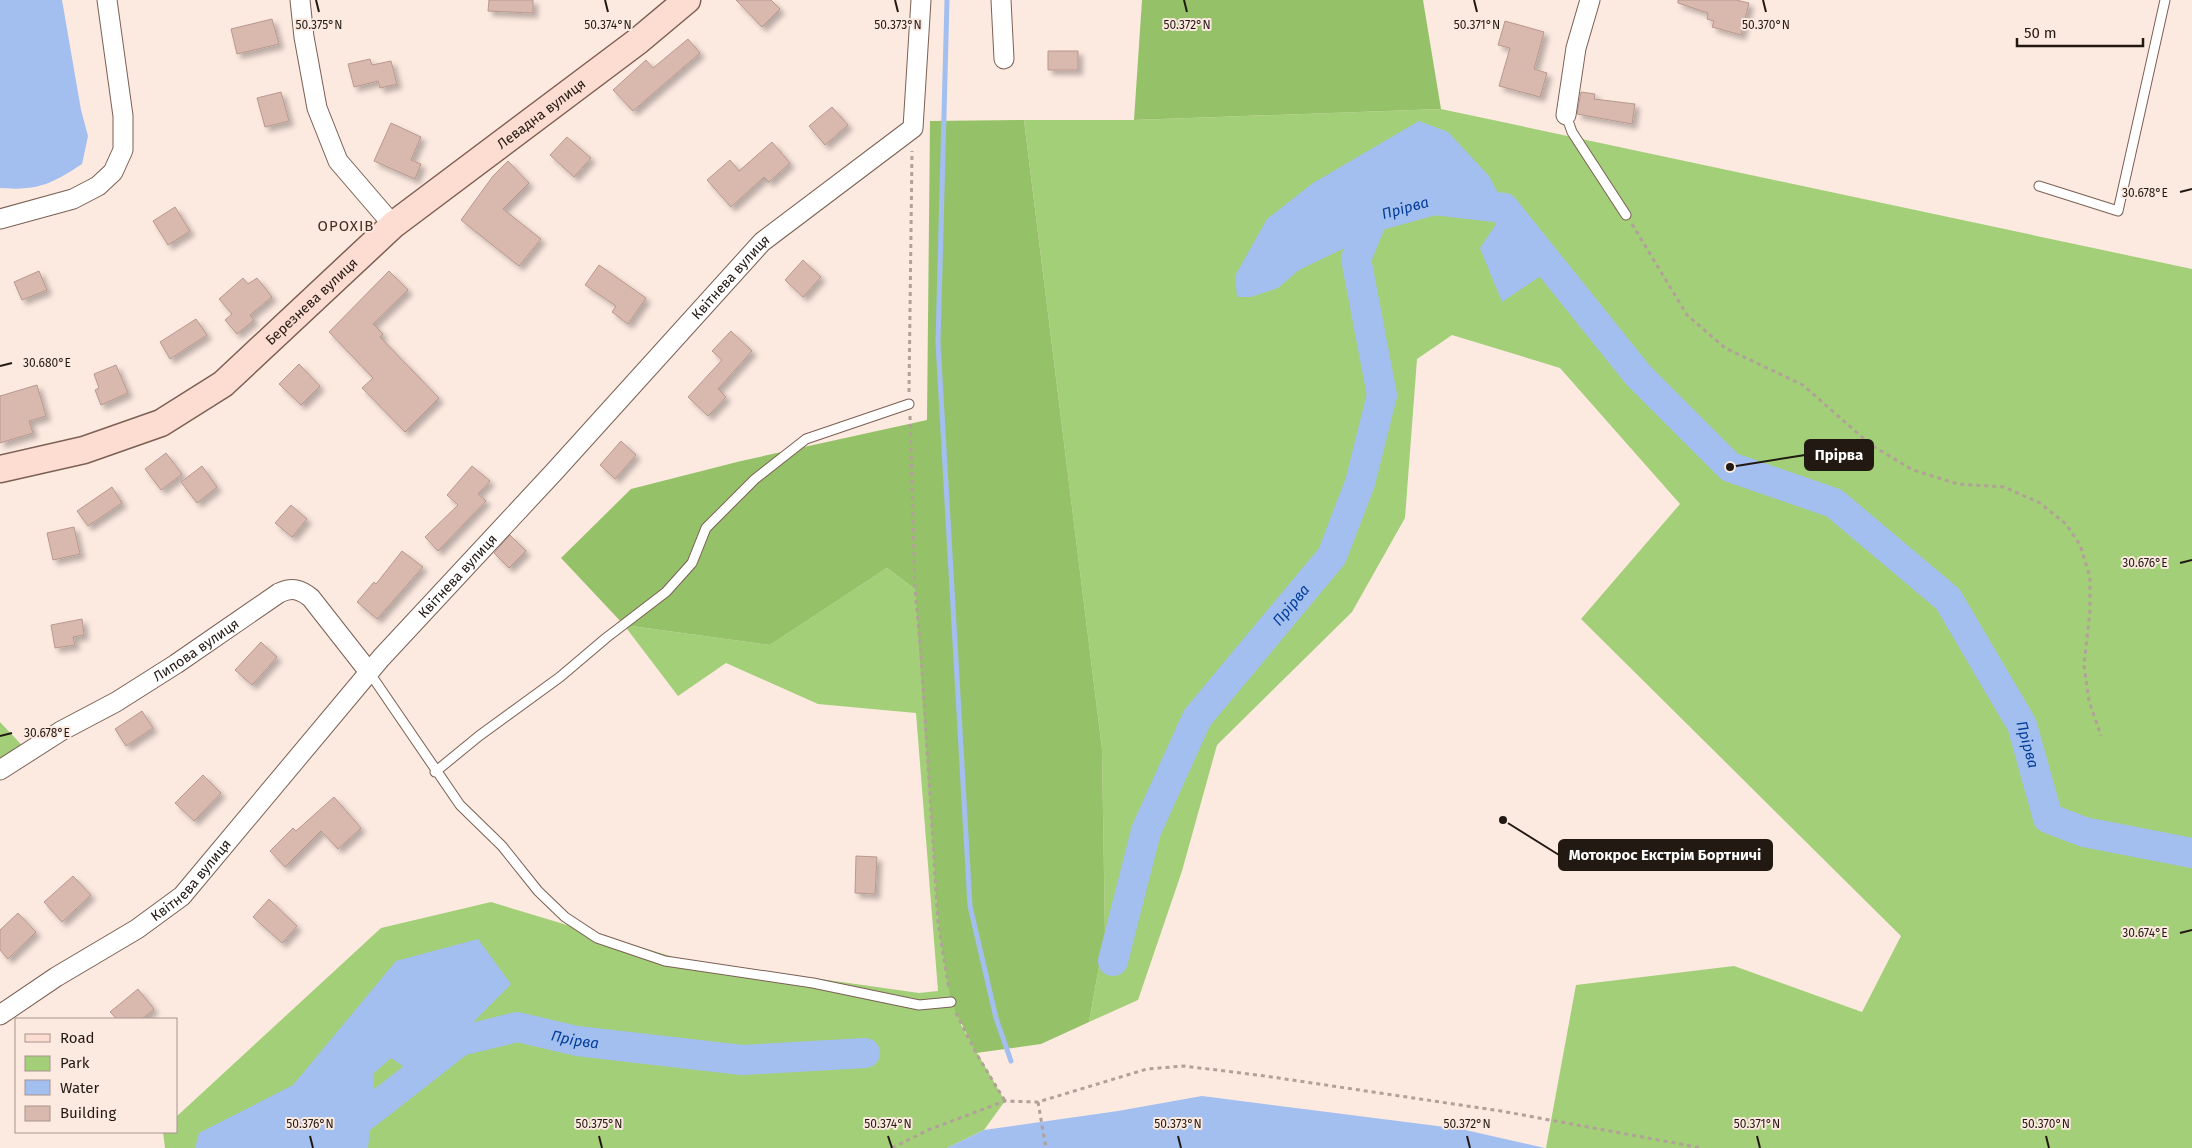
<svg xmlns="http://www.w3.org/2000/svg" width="2192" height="1148" font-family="'Fira Sans',sans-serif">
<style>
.green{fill:#a3cf79}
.forest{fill:#95c269}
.water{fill:#a2bff0}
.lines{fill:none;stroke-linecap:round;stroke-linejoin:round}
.stream{stroke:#a2bff0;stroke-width:5}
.river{stroke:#a2bff0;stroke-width:30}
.building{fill:#d9b8ae;stroke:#b8988f;filter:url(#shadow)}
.lane-casing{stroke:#7b6053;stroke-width:11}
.street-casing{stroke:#7b6053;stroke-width:21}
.secondary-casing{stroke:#7b6053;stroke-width:29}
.path{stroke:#b1a199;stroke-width:3;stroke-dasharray:4 4;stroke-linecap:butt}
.lane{stroke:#fff;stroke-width:9}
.street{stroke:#fff;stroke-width:19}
.secondary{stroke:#fdddd2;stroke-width:26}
.ticks{fill:none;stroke:#231913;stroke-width:2}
.labels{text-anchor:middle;stroke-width:4;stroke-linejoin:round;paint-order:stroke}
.street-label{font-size:14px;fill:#231913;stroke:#fce9e0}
.water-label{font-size:15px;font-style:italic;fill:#043d98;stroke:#fce9e0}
.neighbourhood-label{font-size:15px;letter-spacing:1px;fill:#462e22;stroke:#fce9e0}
.ticks-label{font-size:12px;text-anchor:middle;fill:#231913;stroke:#fce9e0;stroke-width:4;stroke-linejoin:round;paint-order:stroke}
.leader{fill:none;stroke:#231913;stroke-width:2}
.callout-dot{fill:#231913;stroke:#fce9e0;stroke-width:2}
.callout{fill:#231913;stroke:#231913;stroke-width:2}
.callout-label{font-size:15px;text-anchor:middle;font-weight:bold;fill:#fff}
</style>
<defs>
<filter id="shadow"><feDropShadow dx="4.5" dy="4.5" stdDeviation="2.5" flood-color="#0004"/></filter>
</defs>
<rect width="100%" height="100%" fill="#fce9e0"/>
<path class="green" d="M1441 109 2192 269V1148H1546L1576 985 1734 966 1862 1012 1901 936 1581 619 1680 504 1560 368 1452 335 1417 359 1405 518 1352 612 1217 745 1182 871 1138 1000 1089 1022 1105 934 1102 749 1024 120H1134Z
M887 568 915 589 921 654 938 923 961 1025 1005 1101 984 1130 947 1148H165L163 1132H176V1117L381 928 491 902 680 959 919 993 938 991 916 713 818 704 726 663 678 696 624 625 770 645Z
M0 722 34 758 0 780Z"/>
<path class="forest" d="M1142 0H1423L1441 109 1134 120Z
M1024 120 1102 749 1105 934 1089 1022 1041 1044 976 1053 951 1002 938 923 915 589 887 568 770 645 624 625 561 558 631 489 741 461 927 420 930 121Z"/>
<path class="water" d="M0 0H62L81 110 88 136 82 164C52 184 37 191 0 188Z
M1419 121 1448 132 1489 176 1499 195 1534 223 1533 253 1545 273 1502 302 1480 248 1496 224 1480 198 1452 195 1410 200 1380 231 1299 270 1278 288 1251 297H1237L1235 276 1267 219 1313 183Z
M478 939 511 984 419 1077 391 1058 373 1074V1105L368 1148H195L199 1133 293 1085 396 961Z
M1202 1096 1461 1129 1545 1148H947L984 1130 1118 1111Z"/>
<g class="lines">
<path class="stream" d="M947 0 938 343 970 906 996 1018 1011 1061"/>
<g class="river">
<path id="s1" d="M1113 961 1146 831 1197 718 1332 556 1360 483 1382 395 1356 259 1373 217 1434 200 1504 208 1638 375 1730 467 1834 503 1948 599 2022 725 2048 818 2084 832 2192 853"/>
<path id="s2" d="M323 1148 460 1041 517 1027 577 1041 742 1060 865 1053"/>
</g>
</g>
<path class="building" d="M489 0H533V13L488 11Z
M736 0H771L780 9 762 27Z
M1678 0H1736L1749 3 1741 35 1712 27 1714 21 1707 19 1708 13 1678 3Z
M272 19 279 44 237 54 231 29Z
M1505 21 1544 32 1534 69 1547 73 1540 97 1499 86 1510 48 1498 45Z
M688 39 700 53 633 111 613 90 646 60 653 68Z
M1048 51H1078V70H1048Z
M370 59 372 65 391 61 397 84 380 88 378 81 354 87 348 64Z
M281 92 289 121 265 127 257 98Z
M1581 92 1595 94 1594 99 1635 104 1632 124 1577 114Z
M832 107 848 125 825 145 809 126Z
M391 123 421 137 411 160 421 164 415 179 374 161Z
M567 137 591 158 574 177 550 155Z
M772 142 790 163 769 182 764 177 731 207 707 180 730 160 739 171Z
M508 161 529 183 503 209 541 239 519 266 461 220 493 176Z
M175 207 190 231 168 245 153 221Z
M803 260 821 277 803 297 785 280Z
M599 265 646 298 628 324 612 312 616 306 585 285Z
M39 271 47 290 22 300 14 282Z
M389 271 408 290 373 324 383 334 380 337 439 398 405 432 362 388 373 378 329 332Z
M243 278 248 284 257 278 272 297 250 315 254 320 237 334 225 320 232 314 219 299Z
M196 319 207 335 170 359 160 342Z
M731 331 752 351 718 389 726 397 708 416 688 397 722 360 712 351Z
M299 364 320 386 301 405 279 384Z
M116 365 128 393 101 405 95 390 99 388 94 374Z
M37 385 46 416 29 421 33 433 0 443V396Z
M621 441 636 455 615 479 600 465Z
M166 453 182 474 161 490 145 469Z
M202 466 217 487 197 503 181 482Z
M472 466 490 481 478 494 486 501 438 551 425 537 458 505 447 495Z
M112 487 122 503 88 526 77 511Z
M291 505 307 519 292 537 275 523Z
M74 527 80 554 53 560 47 533Z
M510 535 526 551 509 568 494 553Z
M402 551 423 567 377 619 357 602 374 582 376 584Z
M82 619 84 635 73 637 75 645 55 648 51 625Z
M261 642 277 657 252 685 235 670Z
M142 711 153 728 126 746 115 729Z
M203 775 221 793 194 821 175 803Z
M334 797 361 828 338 849 321 831 285 867 270 851 293 828 296 831Z
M856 856 877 857 875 894 855 893Z
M73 876 91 895 62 922 44 902Z
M269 899 297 926 282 943 253 917Z
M18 913 36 932 8 959 0 950V930Z
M138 989 154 1009 142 1019H117L110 1012Z"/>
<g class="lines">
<defs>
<path id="lane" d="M1566 115 1572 132 1626 215
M2039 186 2118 211 2165 0
M369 672 460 805 502 846 538 891 565 917 597 938 665 961 813 983 919 1005 951 1002
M435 772 479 736 560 677 606 638 666 592 692 563 706 528 755 479 806 439 909 404"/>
<g id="street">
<path d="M300 0 304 37 317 108 338 161 393 225"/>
<path d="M1001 0 1004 59"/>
<path d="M1566 115 1576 48 1590 0"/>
<path d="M0 219 73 199 98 186 113 172 123 150V116L107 0"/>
<path id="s3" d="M0 770 61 731 116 702 176 664 279 593C292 587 300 589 311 598L369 672"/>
<path id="s4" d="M0 1015 56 977 137 929 182 896 381 658 554 472 762 242 913 128 921 0"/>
</g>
<g id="secondary">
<path id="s5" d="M0 469 84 450 161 423 223 384 393 225 638 41 687 0"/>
</g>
</defs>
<use href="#lane" class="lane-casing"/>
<use href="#street" class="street-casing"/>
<use href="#secondary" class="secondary-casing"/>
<path class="path" d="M1632 224 1687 315 1725 348 1803 385 1871 445 1913 470 1958 484 2004 487 2040 503 2066 524 2080 545 2090 577V611L2084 665 2089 701 2101 736
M909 392 912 151
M910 416 915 589 921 654 938 923 949 990
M956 1013 976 1053 1005 1101
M1038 1102 1046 1148
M892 1148 928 1130 1005 1101 1038 1102 1147 1069 1184 1066 1265 1076 1501 1111 1702 1148"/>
<use href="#lane" class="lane"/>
<use href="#street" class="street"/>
<use href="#secondary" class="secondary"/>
</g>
<path class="ticks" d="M316 0 319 12M605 0 608 12M895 0 898 12M1184 0 1187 12M1474 0 1477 12M1763 0 1766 12M2180 192 2192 189M0 366 12 363M2180 563 2192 560M0 736 12 733M2180 933 2192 930M310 1136 313 1148M599 1136 602 1148M888 1136 892 1148M1178 1136 1181 1148M1467 1136 1470 1148M1757 1136 1760 1148M2046 1136 2049 1148"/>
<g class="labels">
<g class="street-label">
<text dy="5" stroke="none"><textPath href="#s5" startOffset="659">Левадна вулиця</textPath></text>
<text dy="5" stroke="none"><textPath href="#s4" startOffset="1045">Квітнева вулиця</textPath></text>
<text dy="5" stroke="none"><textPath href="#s5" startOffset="362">Березнева вулиця</textPath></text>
<text dy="5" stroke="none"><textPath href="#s4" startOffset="640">Квітнева вулиця</textPath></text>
<text dy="5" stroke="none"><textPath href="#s3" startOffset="230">Липова вулиця</textPath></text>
<text dy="5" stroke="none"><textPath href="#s4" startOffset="235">Квітнева вулиця</textPath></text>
</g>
<g class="water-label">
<text dy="5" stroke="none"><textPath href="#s1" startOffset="855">Прірва</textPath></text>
<text dy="5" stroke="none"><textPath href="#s1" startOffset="405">Прірва</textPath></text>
<text dy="5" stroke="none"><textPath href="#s1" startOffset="1725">Прірва</textPath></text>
<text dy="5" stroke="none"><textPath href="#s2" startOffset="292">Прірва</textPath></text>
</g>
<g class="neighbourhood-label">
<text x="346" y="231">ОРОХІВ</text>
</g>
</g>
<g class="ticks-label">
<text x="319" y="29">50.375°N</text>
<text x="608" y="29">50.374°N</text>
<text x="898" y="29">50.373°N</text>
<text x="1187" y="29">50.372°N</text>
<text x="1477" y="29">50.371°N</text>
<text x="1766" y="29">50.370°N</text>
<text x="2145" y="197">30.678°E</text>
<text x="47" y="367">30.680°E</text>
<text x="2145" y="567">30.676°E</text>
<text x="47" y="737">30.678°E</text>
<text x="2145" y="937">30.674°E</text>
<text x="310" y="1128">50.376°N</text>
<text x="599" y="1128">50.375°N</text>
<text x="888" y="1128">50.374°N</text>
<text x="1178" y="1128">50.373°N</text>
<text x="1467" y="1128">50.372°N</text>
<text x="1757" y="1128">50.371°N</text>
<text x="2046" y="1128">50.370°N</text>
</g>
<path class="leader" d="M1730 467L1805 455M1503 820L1559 855"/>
<g class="callout-dot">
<circle cx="1730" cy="467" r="5"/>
<circle cx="1503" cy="820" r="5"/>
</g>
<g class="callout">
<rect x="1805" y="440" width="68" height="30" rx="5"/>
<rect x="1559" y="840" width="213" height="30" rx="5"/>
</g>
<g class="callout-label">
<text x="1839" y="460">Прірва</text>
<text x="1665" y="860">Мотокрос Екстрім Бортничі</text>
</g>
<rect x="15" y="1018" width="162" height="115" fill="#fce9e0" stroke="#a5968e"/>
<rect x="25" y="1034" width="25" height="8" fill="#fdddd2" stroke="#a5968e"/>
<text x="60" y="1043" font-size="15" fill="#231913">Road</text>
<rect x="25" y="1056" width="25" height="15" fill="#a3cf79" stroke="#a5968e"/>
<text x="60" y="1068" font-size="15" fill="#231913">Park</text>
<rect x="25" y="1080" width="25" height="15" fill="#a2bff0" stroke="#a5968e"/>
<text x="60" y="1093" font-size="15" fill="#231913">Water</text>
<rect x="25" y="1106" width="25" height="15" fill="#d9b8ae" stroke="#a5968e"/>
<text x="60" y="1118" font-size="15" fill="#231913">Building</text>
<path d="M2017 38v8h126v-8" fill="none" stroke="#231913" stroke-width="2.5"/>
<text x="2024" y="38" font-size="15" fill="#231913" stroke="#fce9e0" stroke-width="4" paint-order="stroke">50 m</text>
</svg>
